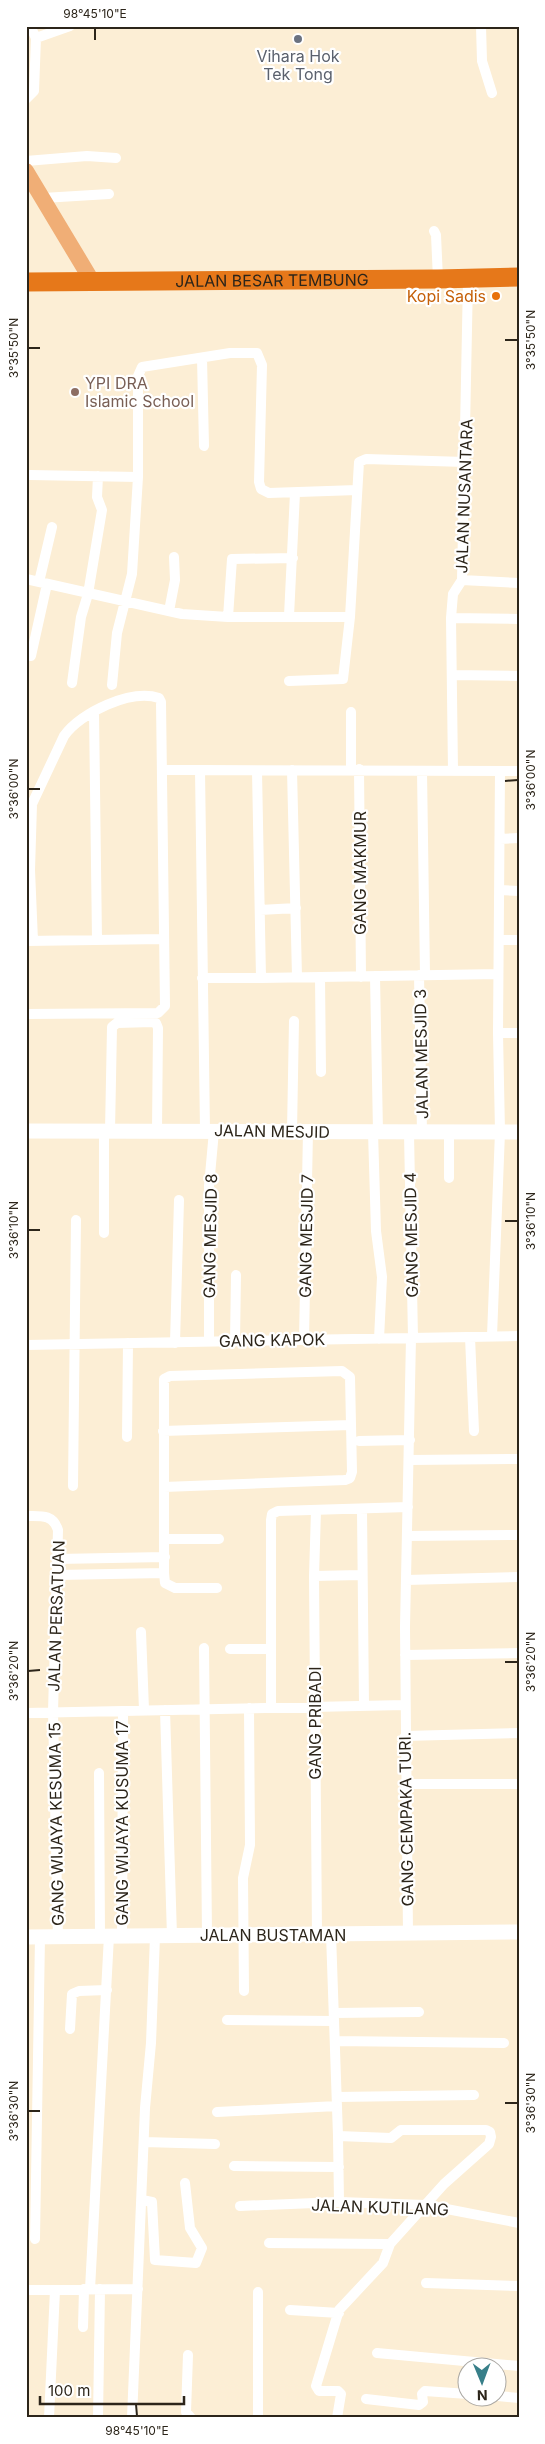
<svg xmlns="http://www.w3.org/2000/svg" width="545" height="2444" font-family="Inter,sans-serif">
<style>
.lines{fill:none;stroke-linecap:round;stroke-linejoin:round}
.street{stroke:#fff;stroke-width:10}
.secondary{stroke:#fff;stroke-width:15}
.primary{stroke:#f0ae76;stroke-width:16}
.highway{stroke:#e6781a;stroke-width:19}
.ticks{fill:none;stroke:#2c251a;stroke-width:2}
.worship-dot{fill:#6b7280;stroke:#fff;stroke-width:2}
.food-dot{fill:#e8710a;stroke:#fff;stroke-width:2}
.education-dot{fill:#8d6e63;stroke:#fff;stroke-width:2}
.labels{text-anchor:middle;stroke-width:4.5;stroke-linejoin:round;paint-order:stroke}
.worship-label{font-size:16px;fill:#5b616d;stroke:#fff}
.street-label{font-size:16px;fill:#2c251a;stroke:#fff}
.food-label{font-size:16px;fill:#c56008;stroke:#fff;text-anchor:end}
.education-label{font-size:16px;fill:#785e54;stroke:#fff;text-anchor:start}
.neatline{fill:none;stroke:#2c251a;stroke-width:2}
.ticks-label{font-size:12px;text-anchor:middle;fill:#2c251a}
</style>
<rect width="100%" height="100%" fill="#fceed5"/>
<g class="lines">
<path class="street" d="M481 26 482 61 492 93
M36 38 70 26
M26 99 34 91 36 38 30 26
M26 161 87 156 116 158
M43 198 109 194
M434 231 436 235 438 279
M202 358 204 446
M30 475 138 477
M26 579 182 614 228 617H350L359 462 366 459 465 462
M462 580 519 583
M39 582 52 527
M169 611 175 580 174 557
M289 616 295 493
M228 617 232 559 293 558
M451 618 519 619
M31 656 47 584
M452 675 519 676
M289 681 343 679 350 617
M72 683 81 617 88 594 102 510 97 497 98 476
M112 685 117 633 132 574 138 477V376L142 367 230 353H257L262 365 259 482 261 489 269 493 357 490
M94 712 97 940
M351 712V769
M359 769 361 977
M162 770H200
M292 770 297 977
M257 771 261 978 498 974
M422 771 425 975
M453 771 451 618 453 594 462 580 468 279
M500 839 519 838
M500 890 519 891
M260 910 296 908
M500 940H519
M27 941 163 939
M419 975 422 1133
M375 976 378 1132
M320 977 321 1072
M202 978H261
M26 1014 158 1013 165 1006 161 702 159 698C131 689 81 712 64 736L32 804 30 870 33 941
M498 1033H519
M104 1131V1233
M110 1131 112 1027 117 1023 152 1022 156 1023 158 1028 157 1130
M205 1131 200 770 519 771
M292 1131 294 1021
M373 1132 376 1231 382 1277 379 1339
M409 1133 413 1338
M449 1133V1178
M492 1336 500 1132 498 1033 500 771
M470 1337 474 1431
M304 1340 308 1131
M209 1341V1186L214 1131
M235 1342 236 1275
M175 1343 179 1200
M26 1345 519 1336
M163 1431 351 1425
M127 1437 128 1343
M359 1441 410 1440
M410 1460 519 1459
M73 1486 76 1220
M164 1487 345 1480 350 1478 352 1472 350 1377 342 1371 170 1376 164 1379V1573L165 1583 175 1588H217
M362 1510 364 1705
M316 1511 314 1576 317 1934
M26 1516C41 1516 53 1514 58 1530L53 1712 58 1937
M407 1536 519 1535
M165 1539H219
M57 1559 165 1557
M57 1575 164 1573
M314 1576 361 1575
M406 1580 519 1577
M141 1632 144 1710
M204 1648 207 1935
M230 1649H270
M405 1655 519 1653
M271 1707V1520L272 1514 278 1511 408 1507
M165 1710 172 1936
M26 1713 405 1705
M405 1736 519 1733
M99 1773 100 1936
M406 1784H519
M331 1934 338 2136 339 2202
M408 1934 405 1627 411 1338
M122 1936 123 1711
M244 1991 243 1878 250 1845 249 1708
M334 2013 419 2012
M227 2020 334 2021
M70 2029 72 1994 79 1991 107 1990
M335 2041 504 2043
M337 2097 474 2095
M217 2112 337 2106
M144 2142 215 2144
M234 2166 339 2167
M142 2200 152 2202 155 2260 196 2263 202 2248 190 2228 185 2183
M240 2206 339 2202 426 2205 519 2223
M35 2239 40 1937
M269 2243 390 2244 444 2184 489 2144 491 2137 490 2132 486 2130H401L391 2138 338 2136
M426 2283 519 2286
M90 2289 109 1936
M26 2290 138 2289
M290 2310 339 2313
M83 2327 84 2289
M377 2353 519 2366
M188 2355 186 2412 191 2418
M498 2396 519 2398
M366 2399 419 2405 423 2402 422 2394 425 2391 468 2394
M49 2418 55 2290
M98 2418 100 2289
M132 2418 145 2108 151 2043 155 1936
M258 2418V2292
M337 2418 341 2394 338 2391H319L316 2386 339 2310 383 2263 390 2244"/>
<path class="secondary" d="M26 1131 519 1132
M26 1937 519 1932"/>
<path class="primary" d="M26 171 92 281"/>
<path class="highway" id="s1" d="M26 282 438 279 519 277"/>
</g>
<path class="ticks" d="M95 28V40M505 340H518M28 348H40M505 781 518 780M28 789H40M505 1221H518M28 1230H40M505 1662H518M28 1671 40 1670M505 2103H518M28 2111H40M136 2404 137 2416"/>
<circle class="worship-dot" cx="298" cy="39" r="5"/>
<circle class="food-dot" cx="496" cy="296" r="5"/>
<circle class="education-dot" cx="75" cy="392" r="5"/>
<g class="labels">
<g class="worship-label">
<text x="298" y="62">Vihara Hok<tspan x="298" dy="18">Tek Tong</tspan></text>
</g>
<g class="street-label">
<text dy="6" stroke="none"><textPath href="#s1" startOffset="246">JALAN BESAR TEMBUNG</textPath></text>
<text transform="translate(464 496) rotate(-88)" y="6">JALAN NUSANTARA</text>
<text transform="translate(360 873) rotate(-90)" y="6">GANG MAKMUR</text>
<text transform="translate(421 1054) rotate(-91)" y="6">JALAN MESJID 3</text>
<text transform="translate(272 1131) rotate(1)" y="6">JALAN MESJID</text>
<text transform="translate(411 1235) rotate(-91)" y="6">GANG MESJID 4</text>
<text transform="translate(210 1236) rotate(-89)" y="6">GANG MESJID 8</text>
<text transform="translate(306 1236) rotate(-89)" y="6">GANG MESJID 7</text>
<text transform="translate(272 1340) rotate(-1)" y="6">GANG KAPOK</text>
<text transform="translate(56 1616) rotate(-88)" y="6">JALAN PERSATUAN</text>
<text transform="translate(315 1723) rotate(-90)" y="6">GANG PRIBADI</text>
<text transform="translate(406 1819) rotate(-91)" y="6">GANG CEMPAKA TURI.</text>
<text transform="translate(122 1823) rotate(-90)" y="6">GANG WIJAYA KUSUMA 17</text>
<text transform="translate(56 1824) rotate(-91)" y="6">GANG WIJAYA KESUMA 15</text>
<text x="273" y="1941">JALAN BUSTAMAN</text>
<text transform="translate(380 2207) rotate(2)" y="6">JALAN KUTILANG</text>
</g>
<g class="food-label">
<text x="486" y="302">Kopi Sadis</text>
</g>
<g class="education-label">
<text x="85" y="389">YPI DRA<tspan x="85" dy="18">Islamic School</tspan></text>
</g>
</g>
<rect width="545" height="2444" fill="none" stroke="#ffffff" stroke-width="55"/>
<g transform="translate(482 2382) rotate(179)"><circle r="24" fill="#ffffff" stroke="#aba8a3"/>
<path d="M0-4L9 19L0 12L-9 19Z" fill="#387f89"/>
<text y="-8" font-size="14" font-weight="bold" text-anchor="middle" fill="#2c251a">N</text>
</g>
<path d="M40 2396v8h144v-8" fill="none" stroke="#2c251a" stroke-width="2.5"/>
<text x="48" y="2396" font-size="15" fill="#2c251a" stroke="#ffffff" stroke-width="4" paint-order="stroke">100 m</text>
<rect x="28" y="28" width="490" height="2388" class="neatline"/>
<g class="ticks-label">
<text x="95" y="18">98°45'10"E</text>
<text transform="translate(531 340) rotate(-90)" y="4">3°35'50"N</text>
<text transform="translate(14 348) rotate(-90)" y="4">3°35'50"N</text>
<text transform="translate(531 780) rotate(-90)" y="4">3°36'00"N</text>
<text transform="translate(14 789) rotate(-90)" y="4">3°36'00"N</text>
<text transform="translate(531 1221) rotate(-90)" y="4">3°36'10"N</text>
<text transform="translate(14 1230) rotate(-90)" y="4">3°36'10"N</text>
<text transform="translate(531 1662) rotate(-90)" y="4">3°36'20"N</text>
<text transform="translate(14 1671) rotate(-90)" y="4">3°36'20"N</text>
<text transform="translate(531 2103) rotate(-90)" y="4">3°36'30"N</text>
<text transform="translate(14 2111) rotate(-90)" y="4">3°36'30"N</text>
<text x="137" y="2435">98°45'10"E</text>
</g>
</svg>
